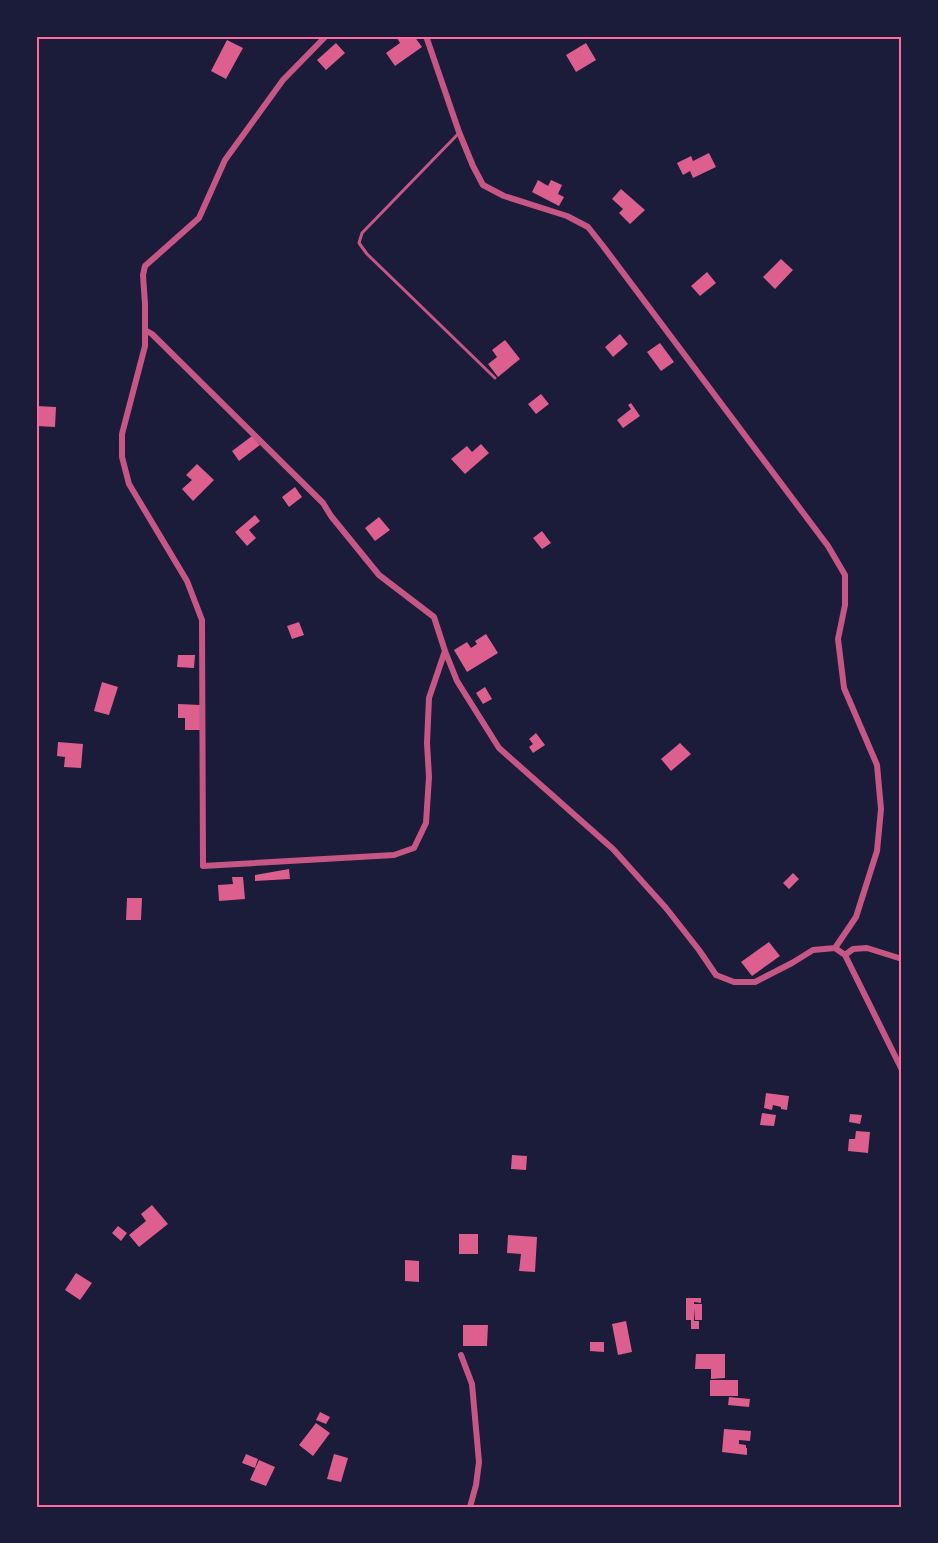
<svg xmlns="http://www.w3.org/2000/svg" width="938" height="1543" font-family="Spectral,serif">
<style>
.building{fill:#dd5f8e}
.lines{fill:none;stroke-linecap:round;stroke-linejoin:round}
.service{stroke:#c65784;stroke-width:3}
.minor{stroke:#c65784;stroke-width:6}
.neatline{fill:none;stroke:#ff6b9d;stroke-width:2}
</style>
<rect width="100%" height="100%" fill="#1b1b3a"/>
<path class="building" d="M400 36H414L422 47 395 66 386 53 400 43 397 38Z
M227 40 243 48 226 79 211 71Z
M336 43 345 53 326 70 317 60Z
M586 43 596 60 576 72 566 55Z
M709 153 716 167 693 178 690 171 683 175 677 163 691 156 693 161Z
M538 180 548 186 551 180 562 185 558 194 564 197 559 206 532 192Z
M621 189 645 210 630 224 619 213 623 209 612 199Z
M781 259 793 270 775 289 763 277Z
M707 272 716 283 700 296 691 286Z
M620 334 628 344 613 357 605 347Z
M505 340 520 359 498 377 488 364 497 357 492 350Z
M660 343 674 362 661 371 647 352Z
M541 394 549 404 536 414 528 404Z
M631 403 640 416 623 428 617 420 631 409 628 405Z
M36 406 56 407 55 427 36 426Z
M252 436 260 445 239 461 232 451Z
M481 444 489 453 465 474 451 459 467 446 472 452Z
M197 464 214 480 193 501 182 489 192 480 186 475Z
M295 487 302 497 289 507 282 497Z
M255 515 260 521 249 530 256 538 247 546 235 532Z
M379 517 390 530 375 541 365 528Z
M542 531 551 543 542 549 533 538Z
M299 622 304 635 292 639 287 626Z
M486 634 498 653 467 672 454 650 467 642 471 648 477 644 475 641Z
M178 655H195L194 668 177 667Z
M102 682 118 687 109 715 94 711Z
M485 687 492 699 483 704 476 693Z
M178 704 201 705 200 730H185V718H178Z
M536 733 545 745 533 753 529 747 533 744 529 739Z
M58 742 83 744 81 768 64 767 65 757 57 756Z
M680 743 691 754 671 771 661 759Z
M289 869 290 879 255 881V875Z
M793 873 799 879 789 889 783 883Z
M232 877H243L245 899 219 901 218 885 233 884Z
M127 898H142L141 920H126Z
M769 942 780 956 752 976 741 962Z
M766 1093 789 1096 787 1110 781 1109V1107L773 1105 772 1110 764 1108Z
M762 1113 776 1115 774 1126 760 1125Z
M850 1114 862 1115 860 1124 849 1122Z
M856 1131 870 1132 868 1153 848 1151 849 1139H855Z
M512 1155 527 1156 526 1170 511 1169Z
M152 1205 168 1224 139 1247 129 1235 146 1221 141 1214Z
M118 1226 127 1233 121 1241 112 1233Z
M459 1234H478V1254H459Z
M508 1235 537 1237 535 1272 519 1271 521 1254 507 1253Z
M405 1260 419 1261V1282L405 1281Z
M76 1273 92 1283 80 1300 65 1290Z
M686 1298H701V1303L694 1302V1304H702V1320H695L694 1308V1321H699V1329H691V1320H686Z
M626 1321 632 1352 618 1355 612 1324Z
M463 1325H488L487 1346H463Z
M590 1342H604V1352L590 1351Z
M696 1354H725V1378L711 1379V1369H695Z
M710 1380H738V1396H710Z
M729 1397 750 1399 749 1407 728 1405Z
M320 1412 330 1417 326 1424 316 1420Z
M316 1423 330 1433 313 1456 299 1445Z
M724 1429 751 1431 750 1441 739 1440V1444L746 1445V1448H747V1455L722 1452Z
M246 1454 258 1459 255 1468 242 1463Z
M334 1454 348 1458 341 1482 327 1479Z
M259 1460 275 1467 266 1486 250 1480Z"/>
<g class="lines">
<path class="service" d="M458 134 362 233 359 243 367 254 495 378"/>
<path class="minor" d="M326 36 283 80 225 160 199 218 145 266 143 275 145 304V346L122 434V457L129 484 187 581 202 620 203 866 394 855 414 848 426 823 429 777 427 743 429 698 445 651
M426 36 459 132 473 166 483 185 504 196 567 216 588 227 603 246 828 546 845 575V605L838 639 844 688 877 765 881 809 877 851 856 917 835 948
M145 330 152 334 323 503 331 516 379 575 434 617 445 651 457 681 499 748 613 849 666 908 699 950 716 975 734 982H755L792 963 813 950 835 948 845 955 902 1070
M845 955 853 949 867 948 902 959
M461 1355 472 1384 479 1462 476 1485 470 1507"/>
</g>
<rect width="938" height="1543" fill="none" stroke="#1b1b3a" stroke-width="75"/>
<rect x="38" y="38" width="862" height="1468" class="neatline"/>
</svg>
